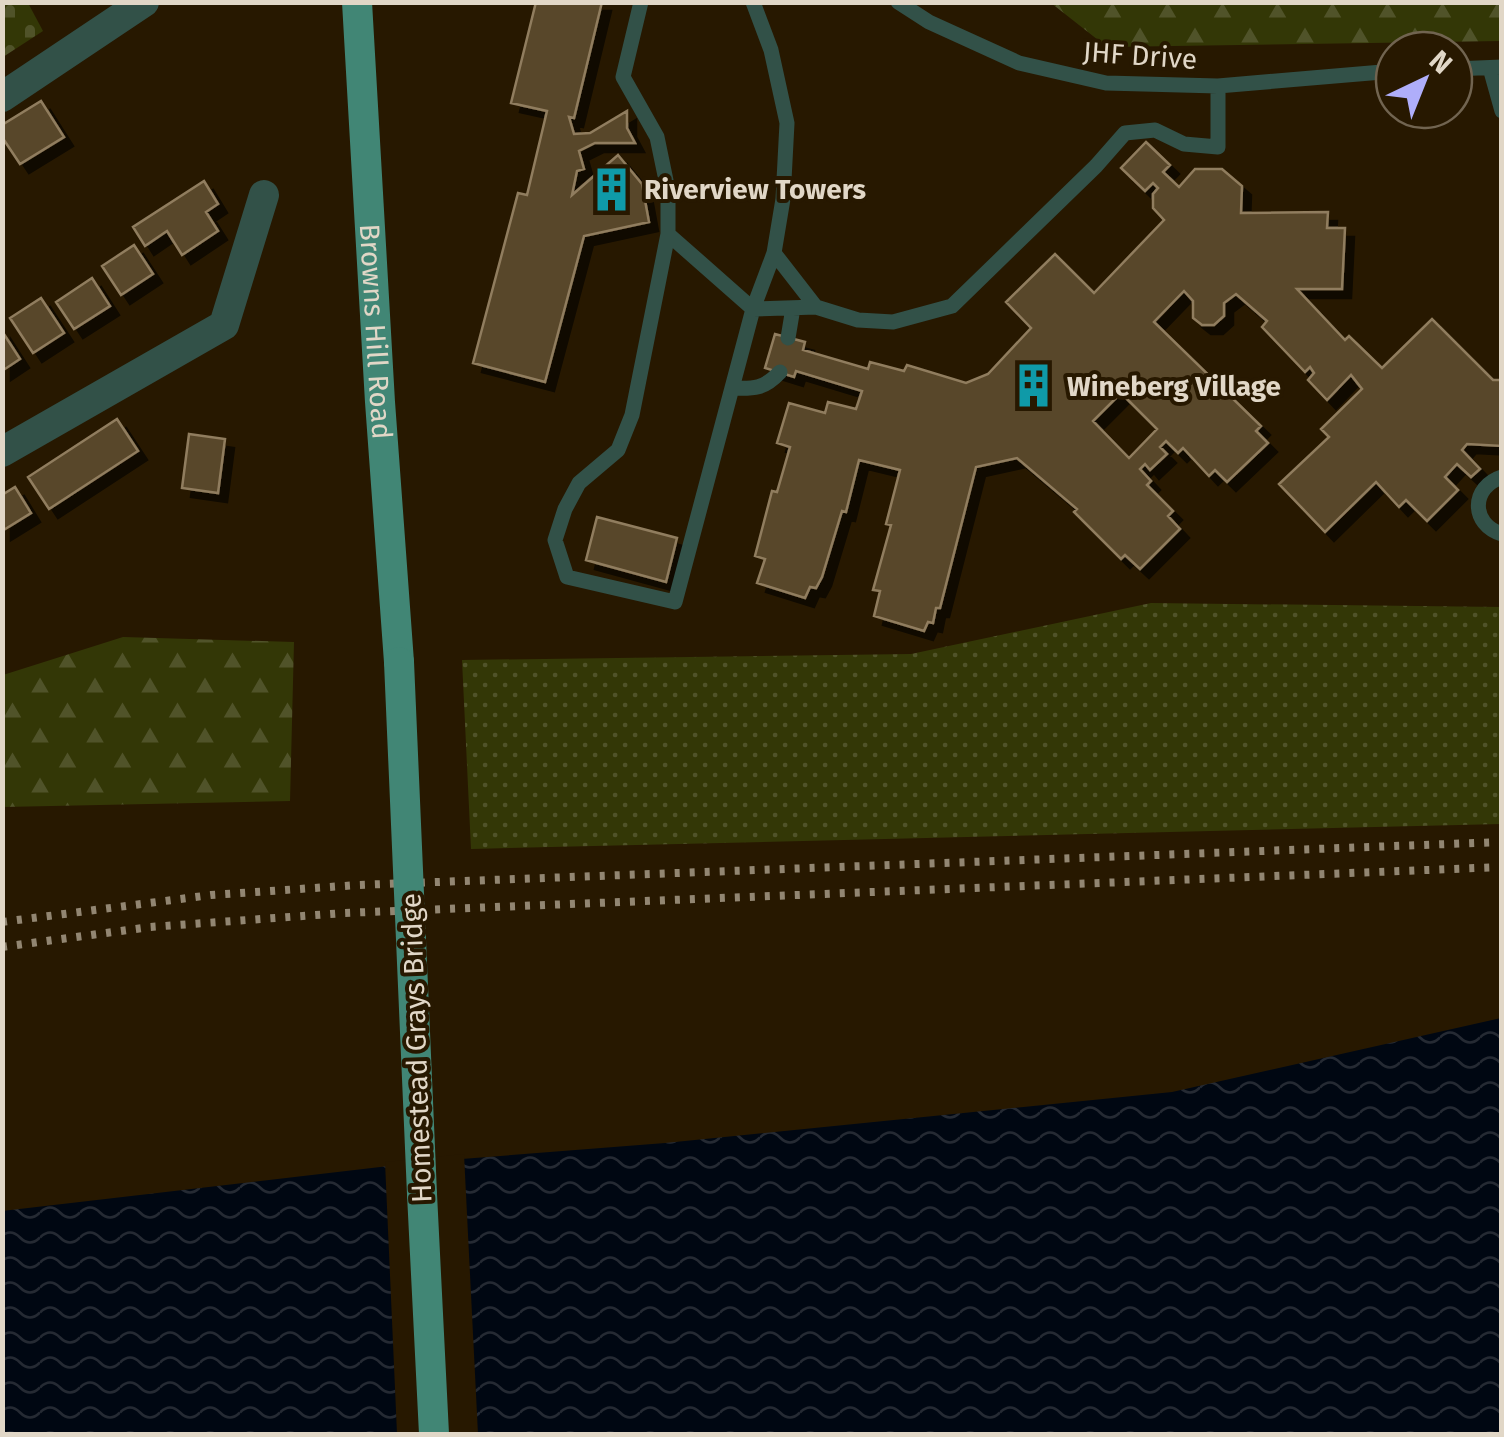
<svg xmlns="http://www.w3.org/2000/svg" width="1504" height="1437" font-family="'Fira Sans',sans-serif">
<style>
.grass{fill:url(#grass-dots)}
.forest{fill:url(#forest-firs)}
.cemetery{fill:url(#cemetery-stones)}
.water{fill:url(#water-waves)}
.pier{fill:#271800}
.building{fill:#59472a;stroke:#907d5e;stroke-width:2.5;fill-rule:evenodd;filter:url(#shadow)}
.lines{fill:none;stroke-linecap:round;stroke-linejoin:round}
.service{stroke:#325148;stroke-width:15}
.minor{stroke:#325148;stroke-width:30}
.tertiary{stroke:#325148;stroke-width:30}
.primary{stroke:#418675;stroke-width:30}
.rail{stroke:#928672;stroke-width:8;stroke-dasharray:5 10;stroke-linecap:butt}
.primary-bridge{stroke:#418675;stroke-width:30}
.labels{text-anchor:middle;stroke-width:8;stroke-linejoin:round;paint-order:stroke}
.street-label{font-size:28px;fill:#e1d7c7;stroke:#271800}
.poi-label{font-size:28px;font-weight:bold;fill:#e1d7c7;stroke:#271800;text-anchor:start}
</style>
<defs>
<pattern id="grass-dots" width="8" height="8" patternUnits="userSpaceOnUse" patternTransform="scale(2.5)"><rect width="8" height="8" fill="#333706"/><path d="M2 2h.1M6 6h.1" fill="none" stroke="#505329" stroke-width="1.8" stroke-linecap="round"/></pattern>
<pattern id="forest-firs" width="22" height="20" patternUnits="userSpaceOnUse" patternTransform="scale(2.5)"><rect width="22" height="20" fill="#333706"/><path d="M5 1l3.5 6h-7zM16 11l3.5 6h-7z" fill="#505329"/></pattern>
<pattern id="cemetery-stones" width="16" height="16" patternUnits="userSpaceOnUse" patternTransform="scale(2.5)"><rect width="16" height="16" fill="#333706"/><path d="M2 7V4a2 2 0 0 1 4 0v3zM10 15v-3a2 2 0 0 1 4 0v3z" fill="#505329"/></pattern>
<pattern id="water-waves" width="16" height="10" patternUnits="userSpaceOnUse" patternTransform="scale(2.5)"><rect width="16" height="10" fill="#000712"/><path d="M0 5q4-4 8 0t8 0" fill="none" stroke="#252a33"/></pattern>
<filter id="shadow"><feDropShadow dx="9" dy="9" stdDeviation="0" flood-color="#0009"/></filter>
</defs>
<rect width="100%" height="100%" fill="#271800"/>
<path class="grass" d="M1151 603 1501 607V824L471 849 462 660 911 654Z"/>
<path class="forest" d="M1051 3H1501V41L1107 47Z
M123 637 294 642 290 801 3 807V675Z"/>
<path class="cemetery" d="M3 2 28 3 43 31 3 57Z"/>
<path class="water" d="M1501 1018V1434H3L2 1211 423 1162 665 1143 1172 1092Z"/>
<path class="pier" d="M464 1154 478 1434H397L385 1162Z"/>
<path class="building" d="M536 2H602L574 118 569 117 574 134 590 133 627 111V128L635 143H595L579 151 584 169 577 171 572 195 618 155 642 184 649 222 584 236 545 382 473 363 518 193 527 195 547 111 511 103Z
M41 101 64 137 20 164 2 137V125Z
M1146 142 1170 165 1163 172 1179 187 1195 169H1222L1242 186 1241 213 1328 212 1327 228H1345L1342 289H1297L1345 340 1349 336 1382 368 1432 319 1493 380H1502V446L1467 444 1462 450 1480 469 1471 477 1457 464 1445 477 1458 490 1427 521 1406 500 1399 507 1376 482 1325 532 1279 484 1329 437 1321 429 1362 389 1351 375 1327 400 1308 380 1314 373 1310 367 1305 372 1262 327 1267 321 1236 294 1224 303V316L1214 325H1202L1193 318V301L1184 291 1154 322 1261 426 1256 431 1268 443 1227 482 1215 470 1209 476 1183 448 1178 453 1166 441 1160 447 1167 454 1150 470 1145 464 1140 469 1151 481 1147 485 1173 511 1168 516 1180 529 1140 569 1125 555 1121 559 1074 512 1077 509 1017 458 976 467 940 608H936L933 623 928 622 924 631 874 616 880 591 873 590 891 525 886 524 900 470 859 460 846 512 842 511 822 577 816 588 810 587 805 598 757 583 765 559 755 556 772 491 777 492 790 447 777 443 789 403 825 413 828 402 856 409 862 391 796 371 794 377 765 368 775 334 805 342 803 350 868 369 870 362 904 371 907 365 966 383 988 374 1031 328 1006 302 1055 254 1094 293 1164 220 1153 208V194L1158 188 1153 183 1145 191 1121 168ZM1121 393 1157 429 1129 458 1093 421Z
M204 181 218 204 206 212 218 231 182 255 167 231 145 246 133 227Z
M134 245 153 274 121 295 102 266Z
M92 278 110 306 74 329 56 302Z
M41 298 64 333 33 353 10 318Z
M2 331 20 359 2 371Z
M117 419 138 451 49 509 28 477Z
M189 434 225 439 218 493 182 488Z
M15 487 31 513 2 531V495Z
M597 517 677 538 666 582 586 560Z"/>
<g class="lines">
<path class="service" d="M641 2 623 77 657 137 668 190V234L632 415 618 450 579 483 565 509 555 540 567 577 675 602 753 309 774 253 783 199 787 123 771 50 753 2
M898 2 929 22 1019 63 1106 83 1218 86 1394 71
M1490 68 1502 111
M1454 69 1502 67
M668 234 753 309 816 307 858 320 893 322 952 306 1096 166 1125 133 1155 130 1184 144 1218 147V86
M774 253 816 307
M788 338 793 308
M732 388C754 389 764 389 780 372
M1502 477C1471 487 1470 524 1502 534"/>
<path class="minor" d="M2 452 224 325 264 195"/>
<path class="tertiary" d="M2 97 144 2"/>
<g class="primary">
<path id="s1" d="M357 2 380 402 399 662"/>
<path d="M422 1194 434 1434"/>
</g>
<path class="rail" d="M2 922 211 895 358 885 1502 842
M2 947 150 927 344 913 1502 867"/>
<path class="primary-bridge" d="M399 662 422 1194"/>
</g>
<defs>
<symbol id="building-bare" viewBox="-9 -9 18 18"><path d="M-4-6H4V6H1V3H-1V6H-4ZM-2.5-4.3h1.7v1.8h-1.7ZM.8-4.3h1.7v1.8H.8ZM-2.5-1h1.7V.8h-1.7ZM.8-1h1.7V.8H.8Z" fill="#0f9aa8" stroke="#271800" stroke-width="2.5" paint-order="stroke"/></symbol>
</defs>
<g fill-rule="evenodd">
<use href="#building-bare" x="580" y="158" width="63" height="63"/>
<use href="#building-bare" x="1002" y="354" width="63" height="63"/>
</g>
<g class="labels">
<g class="street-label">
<text transform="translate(1140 55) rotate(4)" y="10">JHF Drive</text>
<text dy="10" stroke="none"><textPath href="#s1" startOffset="330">Browns Hill Road</textPath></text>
<text transform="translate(416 1048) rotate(-92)" y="10">Homestead Grays Bridge</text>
</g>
<g class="poi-label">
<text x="644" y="199">Riverview Towers</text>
<text x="1067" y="396">Wineberg Village</text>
</g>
</g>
<rect width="1504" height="1437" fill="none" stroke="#e1d7c7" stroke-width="10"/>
<g transform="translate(1424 80) rotate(43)"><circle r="48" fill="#271800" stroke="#716450" stroke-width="2.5"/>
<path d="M0-8L18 38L0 25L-18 38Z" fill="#afaefa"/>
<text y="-15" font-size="28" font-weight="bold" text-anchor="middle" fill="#e1d7c7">N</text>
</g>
</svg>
